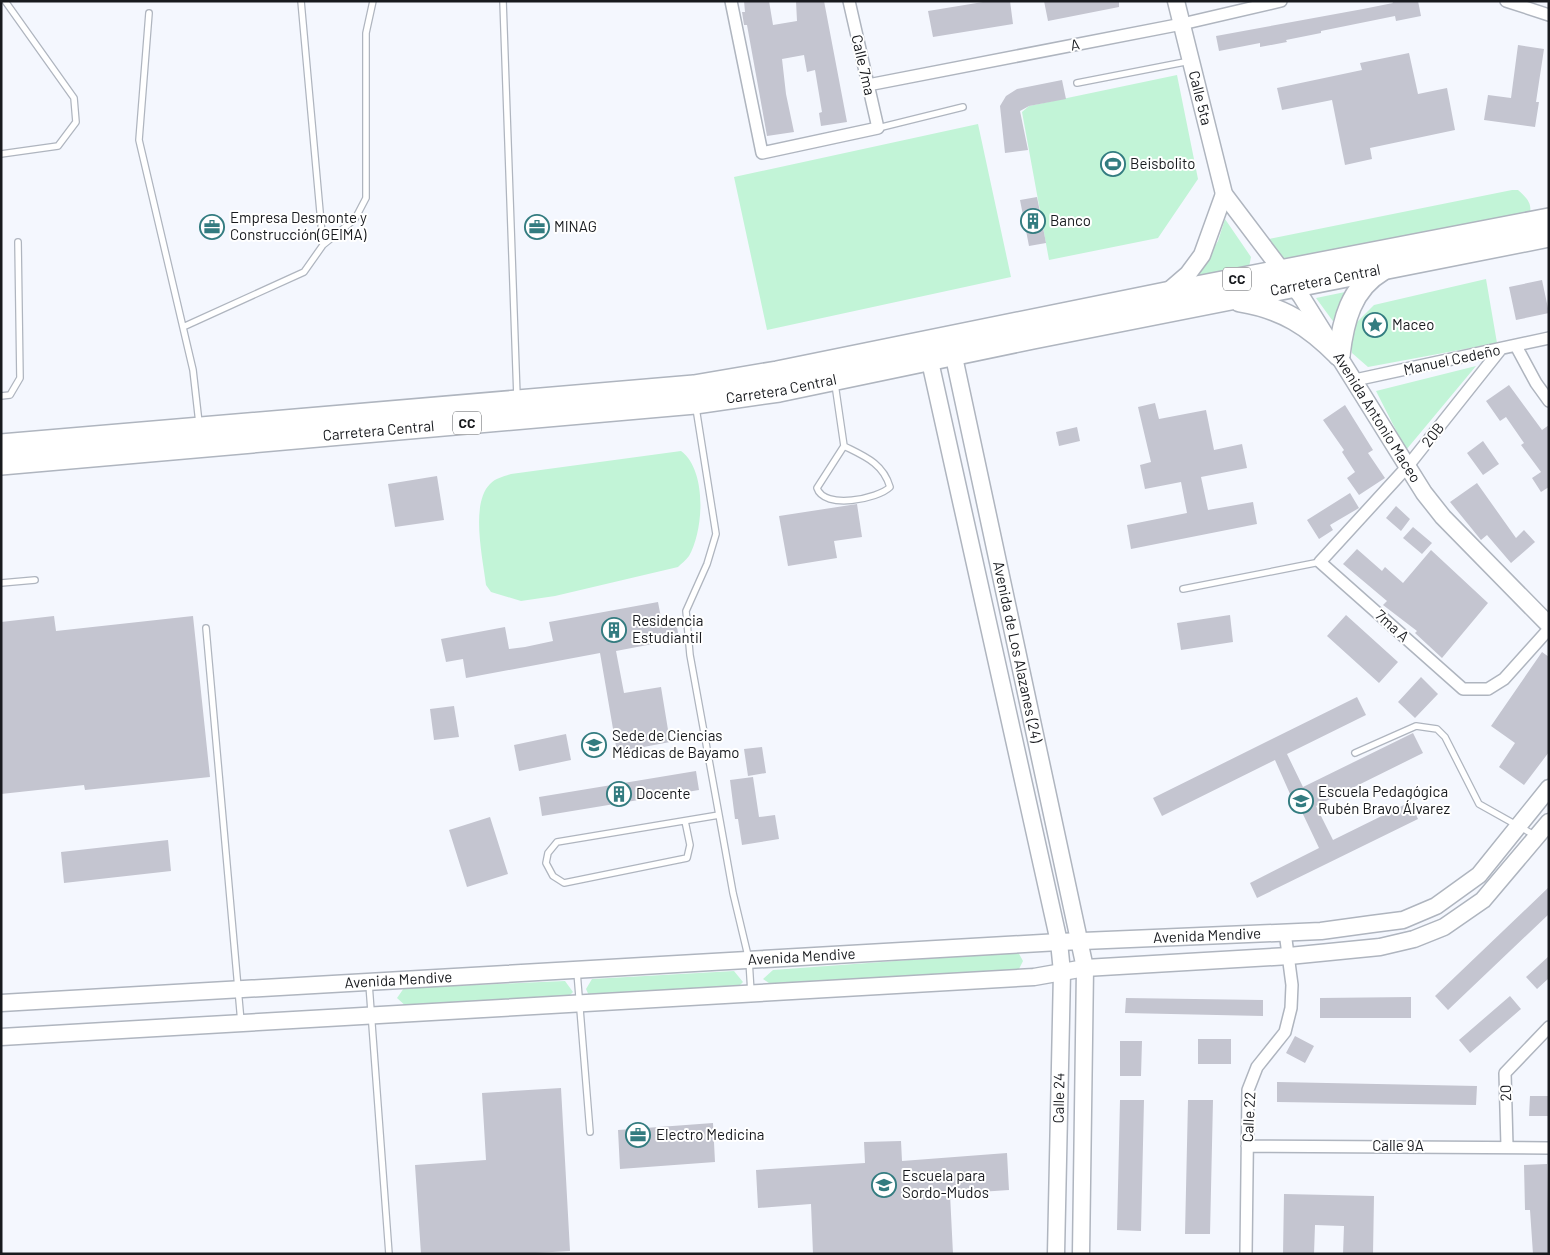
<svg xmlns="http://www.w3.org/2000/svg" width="1550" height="1255" font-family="Barlow,sans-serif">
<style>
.green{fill:#c2f4d7}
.building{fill:#c4c5d0}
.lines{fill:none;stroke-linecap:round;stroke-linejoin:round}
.lane-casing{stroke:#afb5bf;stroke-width:8}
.street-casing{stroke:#afb5bf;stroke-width:14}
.secondary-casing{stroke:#afb5bf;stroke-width:19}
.highway-casing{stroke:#afb5bf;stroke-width:24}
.lane{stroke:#fff;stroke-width:5.5}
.street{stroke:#fff;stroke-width:11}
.secondary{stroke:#fff;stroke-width:16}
.highway{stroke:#fff;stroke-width:21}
.labels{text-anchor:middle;stroke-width:4;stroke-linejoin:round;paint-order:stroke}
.shield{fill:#fff;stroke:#5d5f62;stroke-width:1}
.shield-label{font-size:14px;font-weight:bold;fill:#181a1e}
.street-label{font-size:15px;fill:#181a1e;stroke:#fff}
.poi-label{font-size:15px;fill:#181a1e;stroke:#fff;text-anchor:start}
</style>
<rect width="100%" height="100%" fill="#f4f7fe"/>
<path class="green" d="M1177 75 1198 179 1158 238 1049 260 1022 112 1029 106Z
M978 124 1011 277 767 330 734 177Z
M1512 190H1518C1528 199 1534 205 1528 218L1285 262 1275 251 1269 239Z
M1225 219 1251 257 1248 272 1190 284 1218 241Z
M1486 279 1497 343 1368 367 1352 353 1351 328 1374 305Z
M1350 291 1335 324 1316 298Z
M1476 366 1406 450 1376 391Z
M681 451C707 470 704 530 689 556 686 560 681 564 678 567L555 596 521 601 491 592 486 585C483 559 470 504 490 484 496 478 503 477 511 474Z
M1018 952 1023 961 1019 969 778 989 763 979 773 970Z
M734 971 743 982 735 990 591 1000 586 989 592 979Z
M565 981 573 992 565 1000 408 1008 397 998 404 988Z"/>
<path class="building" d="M744 1H769L773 25 797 21 796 1H824L847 122 821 126 819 113 822 112 815 70 807 72 804 55 782 59 786 94 794 132 767 136 747 25H744L742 12H745Z
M989 1H1010L1013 24 933 37 928 11Z
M1044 1H1119V7L1048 21Z
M1392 1H1418L1421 16 1396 21 1395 16 1321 31V33L1286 40 1287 42 1260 47V43L1219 51 1216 36 1363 9 1393 3Z
M1518 45 1544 49 1536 102H1539L1535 127 1484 120 1488 95 1511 98Z
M1409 53 1418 94 1447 88 1455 130 1370 148 1372 159 1345 165 1332 100 1282 110 1277 88 1362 70 1360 63Z
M1062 80 1066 99 1029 106 1020 111 1028 150 1005 153 1000 106 1006 96 1017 89Z
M1037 197 1046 243 1029 246 1020 200Z
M1542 280 1549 313 1516 320 1509 287Z
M1509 385 1542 430 1549 425V487L1541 492 1532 478 1541 472 1521 445 1524 443 1506 417 1500 421 1486 401Z
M1155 403 1159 419 1206 410 1214 450 1242 444 1247 468 1201 477 1208 510 1253 502 1257 524 1131 549 1127 525 1187 513 1181 482 1145 489 1140 465 1151 462 1138 407Z
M1345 405 1373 450 1368 453 1385 478 1359 495 1347 478 1355 472 1342 452 1344 450 1323 420Z
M1077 427 1080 441 1059 446 1056 432Z
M1483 441 1499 464 1483 475 1467 453Z
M437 476 444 520 395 527 388 484Z
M1477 483 1516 538 1524 530 1535 542 1511 563 1487 535 1481 540 1450 502Z
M1350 493 1359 508 1330 525 1333 530 1319 539 1307 520Z
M857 504 862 537 834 541 837 558 788 566 779 516Z
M1396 506 1410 519 1401 531 1386 518Z
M1413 527 1432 543 1422 554 1403 538Z
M1357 549 1382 571 1385 567 1403 583 1431 550 1488 603 1442 658 1415 633 1417 631 1383 605 1387 601 1343 564Z
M658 602 662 623 676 621 679 639 616 651 624 693 661 687 670 742 617 752 600 653 466 678 463 659 446 662 441 639 505 627 509 649 525 647 553 641 549 622Z
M1230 615 1233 642 1181 650 1177 623Z
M1346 615 1398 662 1379 683 1327 636Z
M54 616 56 631 193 616 210 777 85 790 84 785 1 794V622Z
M1542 652 1549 657V752L1524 785 1499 767 1515 743 1491 726Z
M1421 677 1438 694 1415 718 1398 702Z
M1357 697 1366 715 1287 754 1303 787 1413 733 1423 753 1316 806 1333 840 1410 802 1418 819 1257 898 1250 883 1319 848 1301 810 1298 812 1275 760 1162 816 1153 798Z
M454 706 459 737 434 740 430 709Z
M566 734 571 760 519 771 514 745Z
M762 747 766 773 748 776 744 749Z
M696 771 699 790 542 816 539 797Z
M753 777 759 817 775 815 779 839 742 845 738 819H735L730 780Z
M490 817 508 874 467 887 449 830Z
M168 840 171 871 64 883 61 852Z
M1549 887V914L1448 1010 1435 996Z
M1549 956V978L1537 989 1526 977Z
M1510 996 1521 1009 1470 1053 1459 1040Z
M1411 997V1018H1320V998Z
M1126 998 1263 1000V1016L1125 1013Z
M1295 1036 1314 1046 1305 1063 1286 1053Z
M1198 1039H1231V1064H1198Z
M1120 1041H1142L1141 1076H1120Z
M1277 1082 1477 1086 1476 1105 1277 1102Z
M561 1088 570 1251 518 1254H421L415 1165 486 1160 482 1093Z
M1530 1096H1549V1116H1529Z
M1120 1100H1144L1141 1231 1117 1230Z
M1188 1100H1213L1210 1234H1185Z
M713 1123 715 1162 620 1169 618 1130Z
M901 1141 902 1161 1007 1153 1009 1190 950 1194 953 1254H813L811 1204 758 1208 756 1170 865 1163 864 1142Z
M1547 1164 1549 1254H1533L1530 1210H1525L1524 1165Z
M1284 1194 1374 1196 1373 1254H1343L1344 1226 1315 1225 1314 1254H1283Z"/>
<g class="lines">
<defs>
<path id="lane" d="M503 1 517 397
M149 13 139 140 193 370 199 423
M1077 83 1190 61
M878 128 963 107
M1 154 58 146 76 122 74 98 5 1
M323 245 355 219 366 198V33L373 1
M183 327 304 272 323 245 301 1
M835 384 844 446 817 488C824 510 878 499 890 487 883 463 864 456 844 446
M1 396 10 395 20 378 18 242
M696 408 716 534 707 564 686 611 690 655 719 815 733 893 749 960 751 993
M1 583 35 580
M1183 589 1320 562
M206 628 241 1022
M1355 753 1416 726 1437 729 1445 737 1479 804 1536 836
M685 821 690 845 687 858 564 883 553 876 546 863 548 853 557 842 719 815
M577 972 590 1132
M369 984 389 1254"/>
<path id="street" d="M731 1 762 153 878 128 849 1
M1506 1 1549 15
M868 85 1182 24 1281 1
M1516 346 1536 383 1549 401
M1500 350 1407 467 1320 562 1463 689H1488L1504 679 1549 629
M1355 380 1549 338
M1247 1146 1549 1148
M1507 1146 1505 1073 1549 1027
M1246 1254 1248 1090 1257 1067 1285 1032 1291 1008 1292 985 1285 932"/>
<g id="secondary">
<path id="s1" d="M1176 1 1224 194 1301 296 1424 493 1443 517 1549 625"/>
<path d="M1166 293 1188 274 1202 255 1224 194"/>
<path id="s2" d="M951 343 1085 968 1081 1254"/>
<path d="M927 348 1059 942 1062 972 1056 1254"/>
<path id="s3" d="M1 1003 1059 942 1321 931 1372 924 1403 920 1436 906 1479 875 1549 788"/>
<path d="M1 1037 1034 977 1085 968 1289 956 1380 947 1414 939 1444 927 1483 900 1549 822"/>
</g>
<g id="highway">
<path d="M1240 301C1283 308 1309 325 1339 355"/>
<path d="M1339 355C1343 321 1351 288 1382 270"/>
<path d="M1 445 694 386 777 372 1166 293 1549 219"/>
<path id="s4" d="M1 464 695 403 779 391 1033 338 1549 236"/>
</g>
</defs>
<use href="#lane" class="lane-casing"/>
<use href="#street" class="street-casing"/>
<use href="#secondary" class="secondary-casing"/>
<use href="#highway" class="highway-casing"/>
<use href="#lane" class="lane"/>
<use href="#street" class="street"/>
<use href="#secondary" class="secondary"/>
<use href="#highway" class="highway"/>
</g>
<defs>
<symbol id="stadium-ring" viewBox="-11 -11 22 22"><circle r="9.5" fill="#fff" stroke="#337c80" stroke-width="1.5"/><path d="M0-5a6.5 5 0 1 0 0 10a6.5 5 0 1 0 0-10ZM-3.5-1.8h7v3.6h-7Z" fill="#337c80"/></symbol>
<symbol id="building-ring" viewBox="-11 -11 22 22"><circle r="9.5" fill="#fff" stroke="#337c80" stroke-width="1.5"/><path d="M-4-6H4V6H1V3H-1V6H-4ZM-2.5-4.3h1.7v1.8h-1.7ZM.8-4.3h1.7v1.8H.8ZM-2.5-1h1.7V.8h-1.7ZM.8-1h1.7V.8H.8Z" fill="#337c80"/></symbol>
<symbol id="office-ring" viewBox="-11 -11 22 22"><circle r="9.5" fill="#fff" stroke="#337c80" stroke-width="1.5"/><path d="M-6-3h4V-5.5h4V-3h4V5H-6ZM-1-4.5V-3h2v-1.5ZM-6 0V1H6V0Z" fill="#337c80"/></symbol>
<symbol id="sight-ring" viewBox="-11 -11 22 22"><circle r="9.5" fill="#fff" stroke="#337c80" stroke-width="1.5"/><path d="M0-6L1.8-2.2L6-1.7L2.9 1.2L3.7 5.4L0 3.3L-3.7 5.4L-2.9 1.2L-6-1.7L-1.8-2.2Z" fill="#337c80"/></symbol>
<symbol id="university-ring" viewBox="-11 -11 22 22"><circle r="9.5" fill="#fff" stroke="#337c80" stroke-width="1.5"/><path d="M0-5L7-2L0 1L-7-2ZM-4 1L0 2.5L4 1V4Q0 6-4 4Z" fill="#337c80"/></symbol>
<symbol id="school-ring" viewBox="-11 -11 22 22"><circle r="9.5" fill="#fff" stroke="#337c80" stroke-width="1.5"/><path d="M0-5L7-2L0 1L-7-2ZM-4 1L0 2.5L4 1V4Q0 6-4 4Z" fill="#337c80"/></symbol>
</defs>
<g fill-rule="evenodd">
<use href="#stadium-ring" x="1099" y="150" width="28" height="28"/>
<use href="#building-ring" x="1019" y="207" width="28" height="28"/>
<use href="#office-ring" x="198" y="213" width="28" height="28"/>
<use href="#office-ring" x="523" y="213" width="28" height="28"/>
<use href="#sight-ring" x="1361" y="311" width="28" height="28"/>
<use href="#building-ring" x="600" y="616" width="28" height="28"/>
<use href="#university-ring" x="580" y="731" width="28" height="28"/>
<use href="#building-ring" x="605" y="780" width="28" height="28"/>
<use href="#school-ring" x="1287" y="787" width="28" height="28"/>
<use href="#office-ring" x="624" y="1121" width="28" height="28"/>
<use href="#school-ring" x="870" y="1171" width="28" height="28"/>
</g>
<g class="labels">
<g class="shield">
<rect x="1223" y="267.5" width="28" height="23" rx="4"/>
<rect x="453" y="411.5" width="28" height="23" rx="4"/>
</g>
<g class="shield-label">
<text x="1237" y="284">CC</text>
<text x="467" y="428">CC</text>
</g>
<g class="street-label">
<text transform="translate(1075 45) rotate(-11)" y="5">A</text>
<text transform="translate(863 65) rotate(77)" y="5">Calle 7ma</text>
<text dy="5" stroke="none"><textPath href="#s1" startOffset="100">Calle 5ta</textPath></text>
<text dy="5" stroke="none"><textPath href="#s4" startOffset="1339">Carretera Central</textPath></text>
<text transform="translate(1452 360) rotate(-12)" y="5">Manuel Cedeño</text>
<text dy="5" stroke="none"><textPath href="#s4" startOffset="784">Carretera Central</textPath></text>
<text dy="5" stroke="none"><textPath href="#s1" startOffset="470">Avenida Antonio Maceo</textPath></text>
<text dy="5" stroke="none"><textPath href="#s4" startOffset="379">Carretera Central</textPath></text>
<text transform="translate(1433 435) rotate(-52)" y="5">20B</text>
<text transform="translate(1392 626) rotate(42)" y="5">7ma A</text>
<text dy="5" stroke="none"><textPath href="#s2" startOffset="316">Avenida de Los Alazanes (24)</textPath></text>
<text dy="5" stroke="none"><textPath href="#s3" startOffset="1208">Avenida Mendive</textPath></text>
<text dy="5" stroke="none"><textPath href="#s3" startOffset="802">Avenida Mendive</textPath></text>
<text dy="5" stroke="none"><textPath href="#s3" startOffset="398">Avenida Mendive</textPath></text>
<text transform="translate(1506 1093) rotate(-92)" y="5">20</text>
<text transform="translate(1059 1098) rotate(-89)" y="5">Calle 24</text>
<text transform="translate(1249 1117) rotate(-87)" y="5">Calle 22</text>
<text x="1398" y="1151">Calle 9A</text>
</g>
<g class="poi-label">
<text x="1130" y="169">Beisbolito</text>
<text x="230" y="223">Empresa Desmonte y<tspan x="230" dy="17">Construcción(GElMA)</tspan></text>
<text x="1050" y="226">Banco</text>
<text x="554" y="232">MINAG</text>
<text x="1392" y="330">Maceo</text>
<text x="632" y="626">Residencia<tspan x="632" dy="17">Estudiantil</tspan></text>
<text x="612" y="741">Sede de Ciencias<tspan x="612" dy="17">Médicas de Bayamo</tspan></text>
<text x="1318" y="797">Escuela Pedagógica<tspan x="1318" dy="17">Rubén Bravo Álvarez</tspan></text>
<text x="636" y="799">Docente</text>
<text x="656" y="1140">Electro Medicina</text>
<text x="902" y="1181">Escuela para<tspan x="902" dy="17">Sordo-Mudos</tspan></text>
</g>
</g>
<rect width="1550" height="1255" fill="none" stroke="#181a1e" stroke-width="5"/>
</svg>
